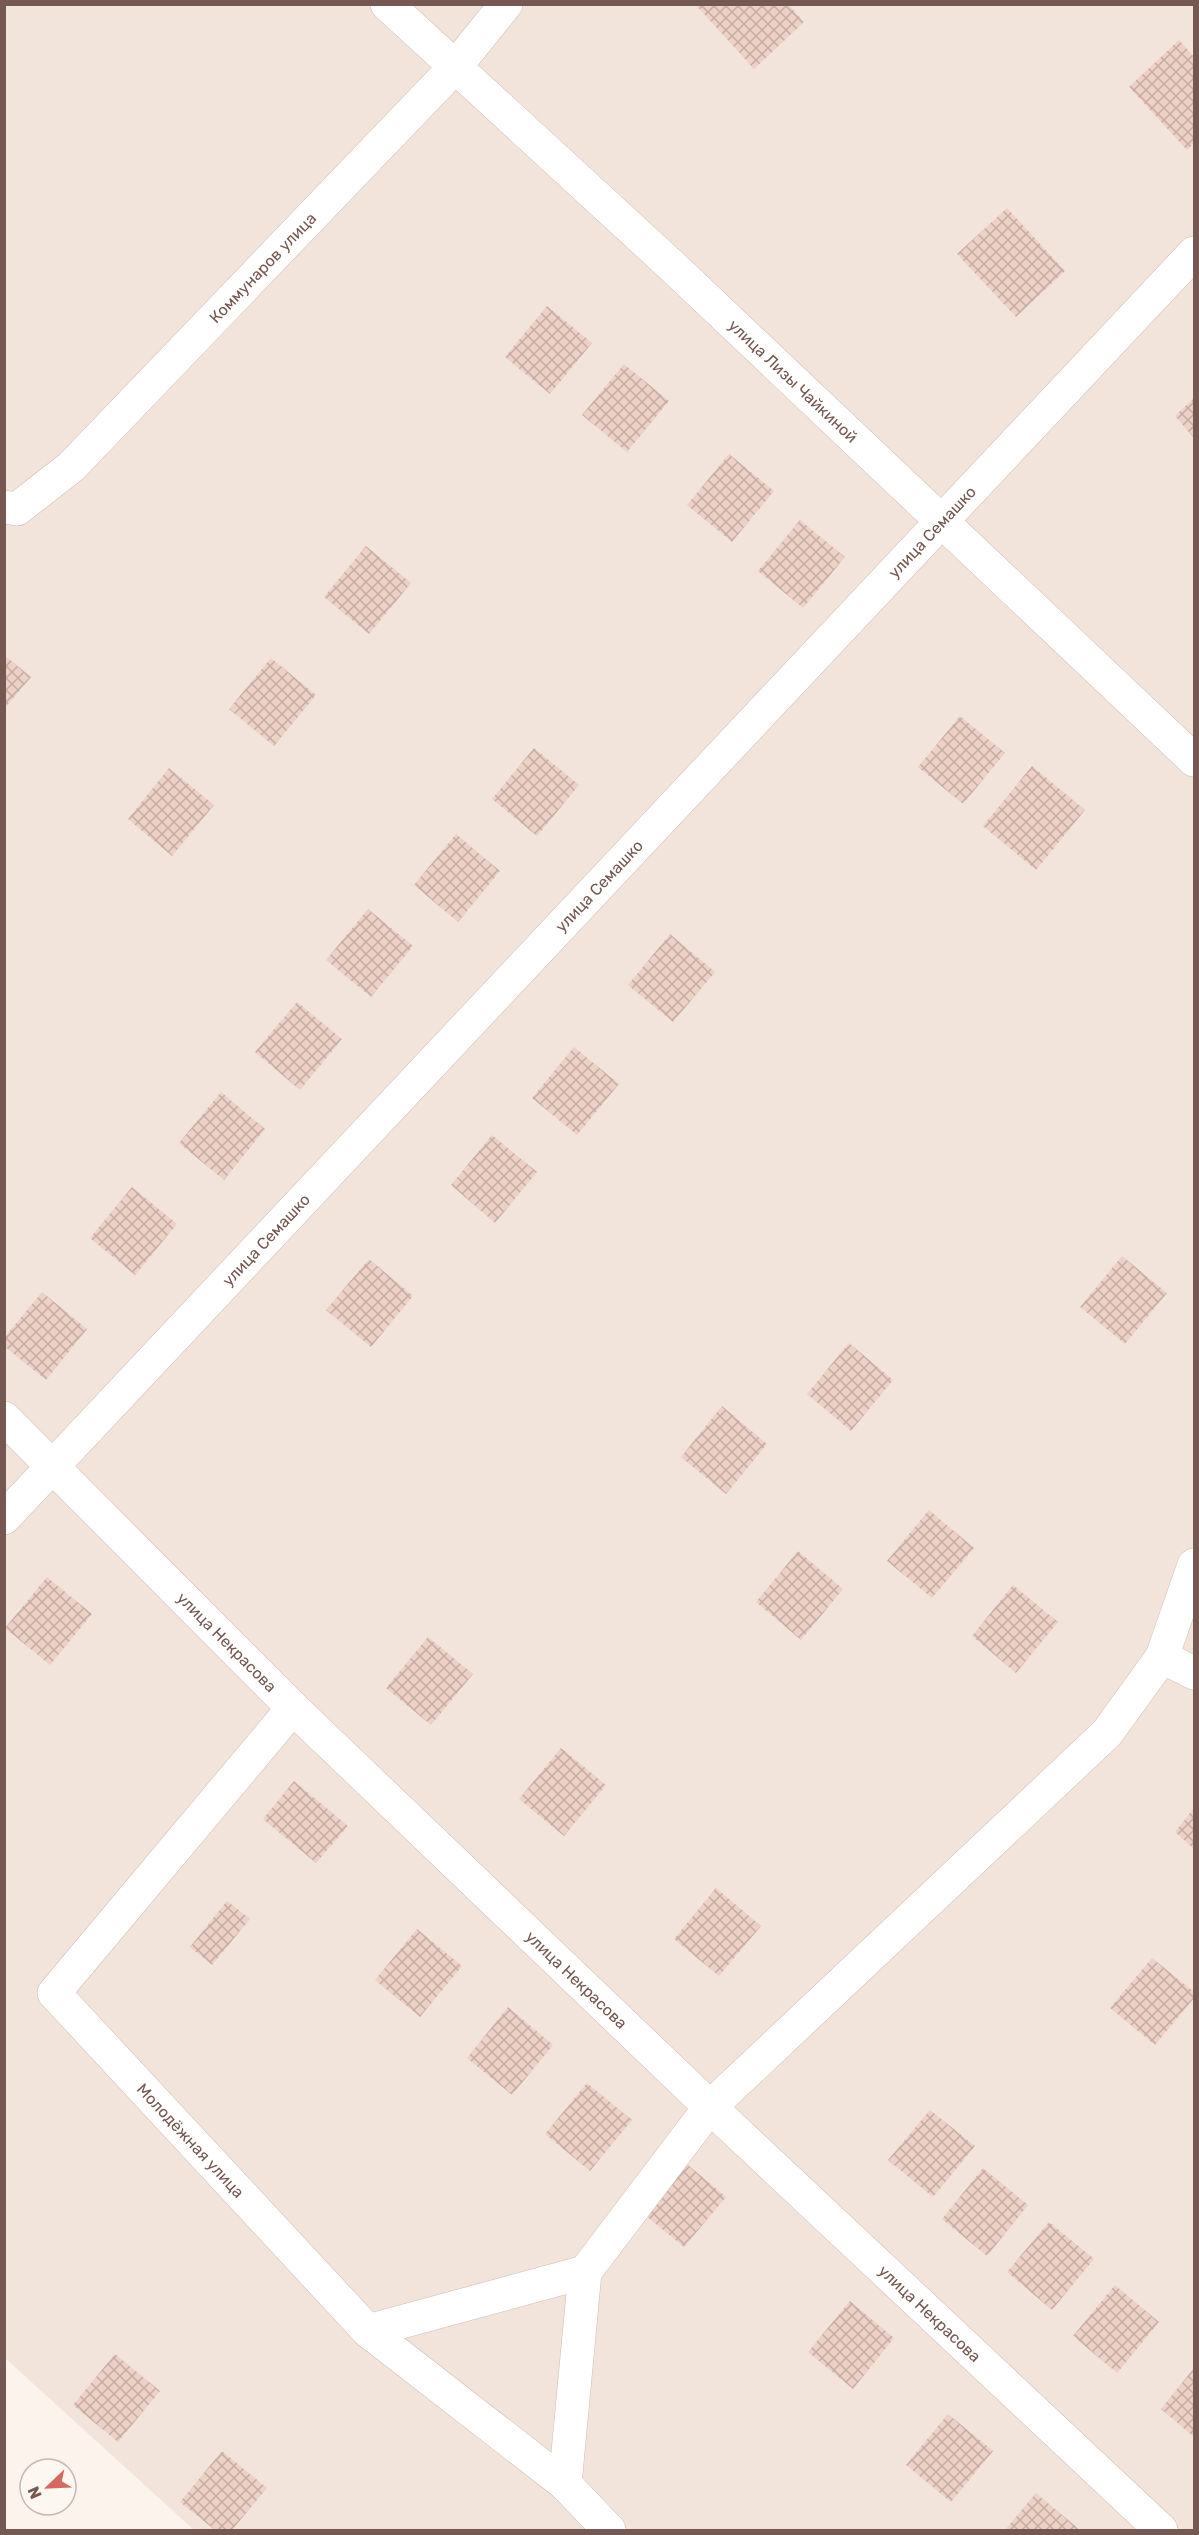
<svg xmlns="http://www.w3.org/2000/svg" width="1199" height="2535" font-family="Rubik,sans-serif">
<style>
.residential{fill:#f2e4db}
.building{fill:url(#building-cross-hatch)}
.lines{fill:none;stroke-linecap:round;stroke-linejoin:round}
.minor-casing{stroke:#cebcb5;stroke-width:34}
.minor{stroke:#fff;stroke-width:33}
.labels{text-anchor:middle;stroke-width:4.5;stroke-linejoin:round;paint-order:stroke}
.street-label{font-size:16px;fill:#745851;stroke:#fdf7f2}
</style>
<defs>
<pattern id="building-cross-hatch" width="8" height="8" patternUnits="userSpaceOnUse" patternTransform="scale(1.5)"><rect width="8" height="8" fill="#edd0c6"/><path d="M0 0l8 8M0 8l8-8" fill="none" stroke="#c5aca3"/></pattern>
</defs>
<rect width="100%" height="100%" fill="#fbf3ec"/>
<path class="residential" d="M4 5H1194V2530H194L5 2358Z"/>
<path class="building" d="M695 4H788L804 22 754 69Z
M1179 40 1194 57V143L1187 150 1129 87Z
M1007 208 1065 271 1016 317 957 254Z
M547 306 592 343 550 394 505 357Z
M624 364 669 401 627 452 582 415Z
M1194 398V438L1175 416Z
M729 454 774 491 732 542 687 505Z
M800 520 845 557 803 608 758 571Z
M366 546 411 583 369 634 324 597Z
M4 655 31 677 4 709Z
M271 658 316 695 274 746 229 709Z
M960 716 1005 753 963 804 918 767Z
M534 748 579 785 537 836 492 799Z
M1032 766 1085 810 1036 870 983 826Z
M169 768 214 805 172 856 128 819Z
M456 834 500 871 458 922 414 885Z
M368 909 413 946 371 997 326 960Z
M670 934 715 972 673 1022 628 985Z
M297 1002 342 1039 300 1090 255 1052Z
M574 1047 619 1084 577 1135 532 1098Z
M221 1092 265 1129 224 1180 179 1143Z
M492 1135 537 1172 495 1223 451 1185Z
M132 1187 177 1224 135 1275 90 1238Z
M1122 1256 1167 1293 1125 1344 1080 1307Z
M369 1259 413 1296 371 1347 326 1310Z
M42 1292 87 1329 46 1380 4 1346V1338Z
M849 1343 893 1380 851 1431 807 1394Z
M722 1406 767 1444 726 1494 681 1457Z
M929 1510 974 1548 932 1598 887 1561Z
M798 1551 843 1589 801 1640 756 1602Z
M47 1577 92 1614 50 1665 5 1628Z
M1013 1585 1058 1622 1016 1673 972 1636Z
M428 1637 473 1674 431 1725 386 1688Z
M561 1748 606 1785 564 1836 519 1799Z
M294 1781 348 1826 316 1863 263 1819Z
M1194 1808V1849L1175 1832Z
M716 1888 761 1926 719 1976 674 1939Z
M227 1901 250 1919 212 1965 190 1947Z
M417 1929 462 1966 420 2017 375 1980Z
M1152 1958 1194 1992V1998L1155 2045 1110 2008Z
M508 2007 553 2045 512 2095 467 2058Z
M587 2083 632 2120 590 2171 545 2134Z
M930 2110 975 2146 933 2197 888 2160Z
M682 2160 726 2197 684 2247 640 2211Z
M983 2168 1028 2205 987 2256 942 2219Z
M1049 2222 1094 2259 1052 2310 1007 2272Z
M1115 2285 1159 2322 1117 2373 1073 2336Z
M850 2301 894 2338 853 2389 808 2352Z
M115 2354 160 2391 118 2442 73 2405Z
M1194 2368V2437L1161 2409Z
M948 2414 993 2451 951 2502 906 2465Z
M222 2451 267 2488 232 2530H215L180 2502Z
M1036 2493 1080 2530H1005Z"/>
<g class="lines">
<defs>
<g id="minor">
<path id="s1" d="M387 4 673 267 1194 760"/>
<path id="s2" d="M4 507 17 509 71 467 456 66 506 4"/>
<path id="s3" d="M4 1418 293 1708 710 2107 1161 2530"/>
<path id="s4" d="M4 1518 1194 253"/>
<path d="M1162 1657 1194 1673"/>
<path id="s5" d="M293 1708 54 1993 368 2331 565 2484 609 2530"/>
<path d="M368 2331 585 2272"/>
<path d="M565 2484 585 2272 710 2107 1107 1733 1162 1657 1194 1565"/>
</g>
</defs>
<use href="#minor" class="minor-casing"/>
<use href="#minor" class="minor"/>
</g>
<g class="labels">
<g class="street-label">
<text dy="6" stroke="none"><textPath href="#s2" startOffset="358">Коммунаров улица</textPath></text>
<text dy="6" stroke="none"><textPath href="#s1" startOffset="554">улица Лизы Чайкиной</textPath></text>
<text dy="6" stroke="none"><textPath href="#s4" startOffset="1354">улица Семашко</textPath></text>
<text dy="6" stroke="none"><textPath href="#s4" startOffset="868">улица Семашко</textPath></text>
<text dy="6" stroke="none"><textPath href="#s4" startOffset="382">улица Семашко</textPath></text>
<text dy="6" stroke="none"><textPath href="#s3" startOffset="316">улица Некрасова</textPath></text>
<text dy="6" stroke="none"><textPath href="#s3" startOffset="802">улица Некрасова</textPath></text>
<text dy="6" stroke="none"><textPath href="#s5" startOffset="573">Молодёжная улица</textPath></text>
<text dy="6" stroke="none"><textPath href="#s3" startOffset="1288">улица Некрасова</textPath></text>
</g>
</g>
<rect width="1199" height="2535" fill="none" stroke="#745851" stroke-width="12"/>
<g transform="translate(48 2487) rotate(247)"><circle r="28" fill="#fdf7f2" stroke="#c6b7b2" stroke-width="1.5"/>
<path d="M0-4.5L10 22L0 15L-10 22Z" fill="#d6695f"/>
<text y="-9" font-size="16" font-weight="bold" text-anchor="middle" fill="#745851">N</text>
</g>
</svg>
